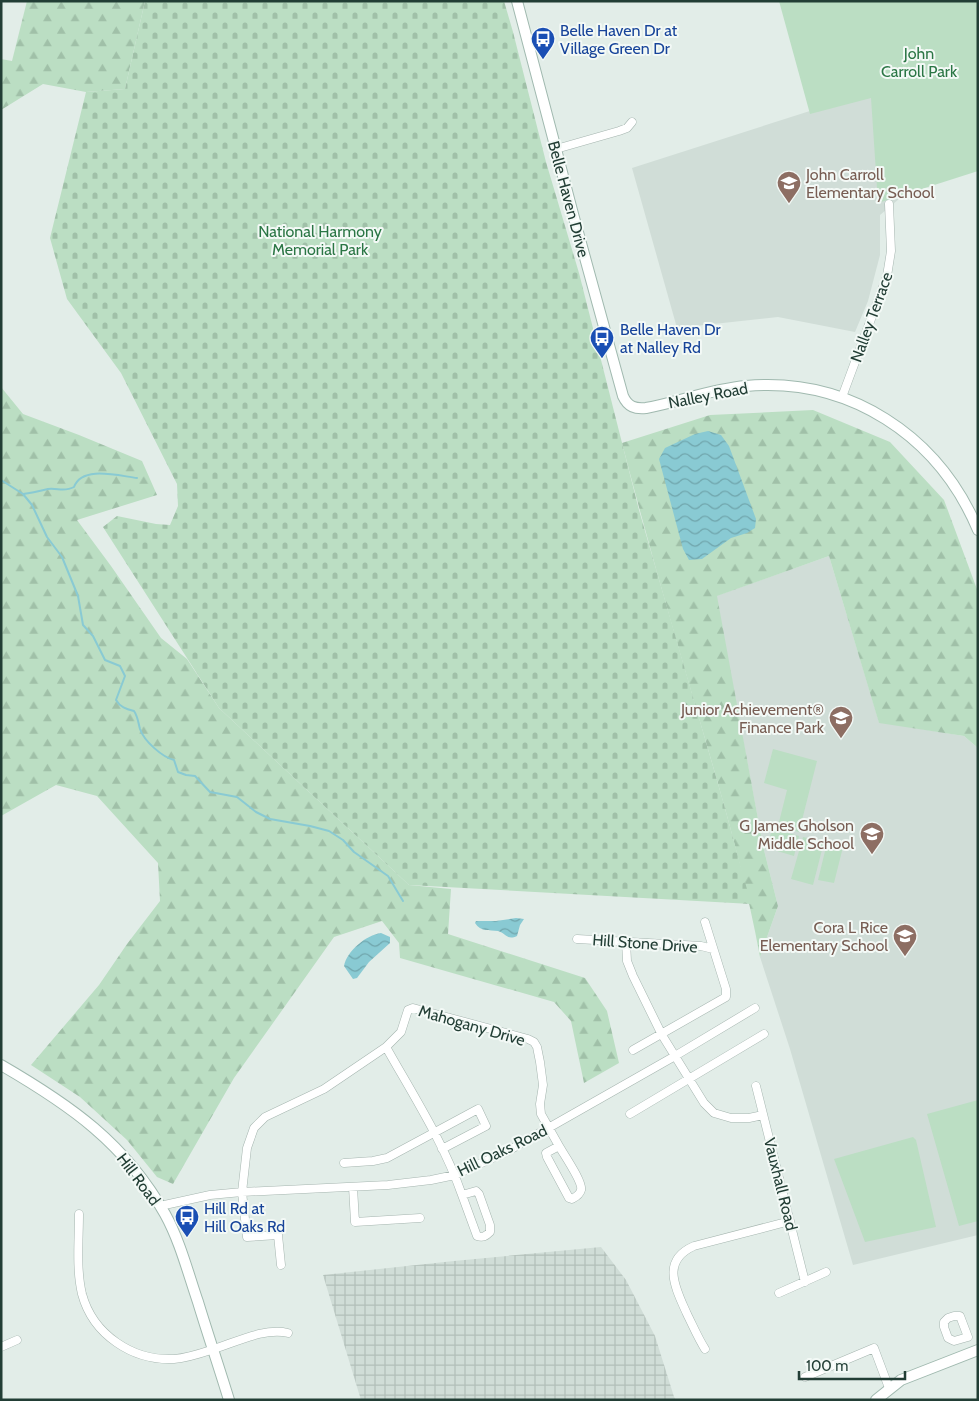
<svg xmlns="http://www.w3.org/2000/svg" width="979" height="1401" font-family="Cabin,sans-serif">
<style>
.built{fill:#d0ddd7}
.industrial{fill:url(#industrial-grid)}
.forest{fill:url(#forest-firs)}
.cemetery{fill:url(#cemetery-stones)}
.green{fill:#bbdec3}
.water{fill:url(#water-waves)}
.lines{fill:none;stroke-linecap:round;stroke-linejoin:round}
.stream{stroke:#89cad3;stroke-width:2}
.street-casing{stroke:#a5b5af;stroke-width:9}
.secondary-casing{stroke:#a0b9af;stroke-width:12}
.street{stroke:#fff;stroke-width:8}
.secondary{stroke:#fff;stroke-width:10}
.labels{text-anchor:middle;stroke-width:4;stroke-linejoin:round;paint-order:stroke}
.transit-label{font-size:16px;fill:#164399;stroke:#f3f9f6;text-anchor:start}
.park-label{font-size:16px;fill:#2b7645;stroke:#f3f9f6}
.education-label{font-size:16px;fill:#785e54;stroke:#f3f9f6;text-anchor:end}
.street-label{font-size:16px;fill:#223e35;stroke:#f3f9f6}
</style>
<defs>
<pattern id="industrial-grid" width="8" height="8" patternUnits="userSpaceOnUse" patternTransform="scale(1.25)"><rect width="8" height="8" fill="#d0ddd7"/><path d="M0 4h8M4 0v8" fill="none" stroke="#b2bfb9"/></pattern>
<pattern id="forest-firs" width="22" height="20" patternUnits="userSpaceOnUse" patternTransform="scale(1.25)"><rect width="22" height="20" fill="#bbdec3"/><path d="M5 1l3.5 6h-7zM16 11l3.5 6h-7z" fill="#a0c0a8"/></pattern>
<pattern id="cemetery-stones" width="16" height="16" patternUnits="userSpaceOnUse" patternTransform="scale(1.25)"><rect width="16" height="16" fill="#bbdec3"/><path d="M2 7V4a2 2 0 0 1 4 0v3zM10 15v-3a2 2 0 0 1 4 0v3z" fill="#a0c0a8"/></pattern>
<pattern id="water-waves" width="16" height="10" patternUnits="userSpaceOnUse" patternTransform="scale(1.25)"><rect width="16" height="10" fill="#89cad3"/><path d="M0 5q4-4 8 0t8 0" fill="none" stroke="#70a5ac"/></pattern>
</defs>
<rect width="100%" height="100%" fill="#e2ede8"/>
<path class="built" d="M928 30 903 127 899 199 880 215V255L868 301 855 332 778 317 677 328 632 168 813 110Z
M829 556 879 722 964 736 978 748V1235L853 1265 790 1049 760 957 778 906 763 846 716 596Z"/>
<path class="industrial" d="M601 1247 626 1280 655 1336 675 1400H361L323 1275 454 1261Z"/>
<path class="forest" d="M27 1H145L125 89 86 92 43 84 1 110V59L12 61Z
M1 387 23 414 79 435 142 461 157 495 77 520 111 566 161 638 187 659 219 708 409 885 451 889 448 934 585 978 607 1011 619 1063 584 1083 571 1021 554 1002 400 958 399 943 382 921 334 937 234 1078 173 1184 157 1177 127 1140 80 1097 31 1065 99 985 127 944 160 901 158 863 97 796 56 785 1 816Z
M813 410 890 442 944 500 978 592V748L964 736 879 723 829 556 717 596 763 846 778 906 760 957C746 880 725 807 703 732 675 636 647 540 622 443L710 415Z"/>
<path class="cemetery" d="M145 1H504L513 32 546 162 579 273 639 510 723 801 751 904 409 885 219 708 103 527 117 516 156 524 170 525 178 506 177 484 121 373 67 299 50 238 86 92 125 89Z"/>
<path class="green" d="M779 1H978V171L878 203 871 98 810 114Z
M773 749 817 761 799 832 778 826 787 790 764 783Z
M772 829 799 836 794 856 767 848Z
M803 837 824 842 813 885 791 879Z
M827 843 843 847 834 883 818 880Z
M978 1100V1221L959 1226 927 1114Z
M913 1137 916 1140 936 1227 865 1242 834 1159Z"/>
<path class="water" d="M708 431 721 435 729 446 756 519 755 528 747 533 731 538 702 559 689 560 683 549 659 459 665 448 695 434Z
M516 918 524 919 520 925 517 936C507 941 506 933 498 931 489 930 481 932 475 923L476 921H496Z
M381 933 390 937V943L369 962 357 978 353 979 344 966C347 951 366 935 381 933Z"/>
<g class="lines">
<path class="stream" d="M1 480 23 494 32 505 47 537 62 557 78 596 83 625 93 636 105 660 120 666 125 676 116 700C120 707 126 709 134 711 138 717 138 722 140 729 144 741 162 757 174 760L178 772 186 775 195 776 210 792 237 797 256 812 270 819 310 826 329 831 343 840 354 852 388 876 403 901
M23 494C32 493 40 491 48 489 58 488 65 492 74 487 82 465 119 476 137 478"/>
<defs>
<path id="street" d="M556 149 619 131 627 128 632 122
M842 397 887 276 891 251 889 204
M577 939 701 946 713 949
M626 942 627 961 633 976 662 1035 704 1103 714 1113 731 1118H749L763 1115
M386 1047C413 1095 444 1143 462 1195
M633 1050 726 997V989L705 922
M756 1086 805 1282
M630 1114 764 1034
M559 1146C564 1155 583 1182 581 1190 580 1194 576 1197 572 1199L569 1198 547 1157 546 1153Z
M344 1163 373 1161 387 1158 478 1109 486 1126 442 1149
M353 1187 355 1222 420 1218
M476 1191 479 1194 490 1225V1232C486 1236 483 1238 477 1236L462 1195Z
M160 1206 210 1195 242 1192 388 1185 431 1180 455 1175 506 1152 529 1139 675 1056 755 1008
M79 1214C79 1240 76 1269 82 1294 93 1335 133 1361 174 1359 187 1358 199 1354 211 1350 234 1343 265 1327 288 1333
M281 1265 278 1235 247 1237 242 1192 247 1148 254 1128 265 1117 324 1089 386 1047 401 1032 408 1010 413 1008 528 1039 534 1042 537 1047 540 1062 543 1085 540 1104 541 1114 559 1146
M779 1293 826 1272
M954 1316H960L968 1337 954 1341 948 1338 944 1327V1322L948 1318Z
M1 1347 17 1340
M705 1349C698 1338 693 1326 687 1314 676 1289 660 1261 694 1246L790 1221
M805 1377 874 1348 889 1388"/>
<path id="secondary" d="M517 1 573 214 623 396C628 407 635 409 646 408 679 402 711 389 746 386 849 377 938 435 978 530
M1 1065C70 1105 125 1143 165 1214 180 1241 188 1273 198 1302 208 1335 219 1367 229 1400
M876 1400 901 1380 978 1350"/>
</defs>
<use href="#street" class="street-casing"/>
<use href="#secondary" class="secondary-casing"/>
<use href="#street" class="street"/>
<use href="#secondary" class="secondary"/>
</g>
<defs>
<symbol id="bus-pin" viewBox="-11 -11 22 30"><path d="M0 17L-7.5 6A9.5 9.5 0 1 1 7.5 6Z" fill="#1a4fb4" stroke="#f3f9f6"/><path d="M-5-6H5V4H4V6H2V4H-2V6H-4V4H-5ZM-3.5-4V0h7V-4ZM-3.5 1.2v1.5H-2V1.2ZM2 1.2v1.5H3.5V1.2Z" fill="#fff"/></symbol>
<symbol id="school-pin" viewBox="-11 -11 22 30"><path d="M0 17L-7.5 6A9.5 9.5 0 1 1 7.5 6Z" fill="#8d6e63" stroke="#f3f9f6"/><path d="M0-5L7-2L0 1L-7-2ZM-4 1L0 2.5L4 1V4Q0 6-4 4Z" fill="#fff"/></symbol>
</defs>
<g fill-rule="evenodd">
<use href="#bus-pin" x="529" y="25" width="28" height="38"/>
<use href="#school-pin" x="775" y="169" width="28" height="38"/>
<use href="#bus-pin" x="588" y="324" width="28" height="38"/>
<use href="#school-pin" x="827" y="704" width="28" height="38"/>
<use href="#school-pin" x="858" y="820" width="28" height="38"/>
<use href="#school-pin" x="891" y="922" width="28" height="38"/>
<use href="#bus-pin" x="173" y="1203" width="28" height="38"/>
</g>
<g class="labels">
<g class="transit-label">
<text x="560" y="36">Belle Haven Dr at<tspan x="560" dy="18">Village Green Dr</tspan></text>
<text x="620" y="335">Belle Haven Dr<tspan x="620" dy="18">at Nalley Rd</tspan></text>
<text x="204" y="1214">Hill Rd at<tspan x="204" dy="18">Hill Oaks Rd</tspan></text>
</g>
<g class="park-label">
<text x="919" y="59">John<tspan x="919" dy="18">Carroll Park</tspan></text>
<text x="320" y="237">National Harmony<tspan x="320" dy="18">Memorial Park</tspan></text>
</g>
<g class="education-label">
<text x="806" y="180" text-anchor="start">John Carroll<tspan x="806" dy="18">Elementary School</tspan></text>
<text x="824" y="715">Junior Achievement®<tspan x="824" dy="18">Finance Park</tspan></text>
<text x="854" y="831">G James Gholson<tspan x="854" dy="18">Middle School</tspan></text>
<text x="888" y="933">Cora L Rice<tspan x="888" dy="18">Elementary School</tspan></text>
</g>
<g class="street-label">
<text transform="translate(569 199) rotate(75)" y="6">Belle Haven Drive</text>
<text transform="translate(871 317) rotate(-70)" y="6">Nalley Terrace</text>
<text transform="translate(708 395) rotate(-11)" y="6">Nalley Road</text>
<text transform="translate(645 943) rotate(4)" y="6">Hill Stone Drive</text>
<text transform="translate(472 1025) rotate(16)" y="6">Mahogany Drive</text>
<text transform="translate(502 1150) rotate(-26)" y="6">Hill Oaks Road</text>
<text transform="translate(139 1179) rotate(53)" y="6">Hill Road</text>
<text transform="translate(781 1184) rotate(76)" y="6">Vauxhall Road</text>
</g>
</g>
<rect width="979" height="1401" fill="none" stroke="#223e35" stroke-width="5"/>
<path d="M799 1371v8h106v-8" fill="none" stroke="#223e35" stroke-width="2.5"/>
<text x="806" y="1371" font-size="15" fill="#223e35" stroke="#f3f9f6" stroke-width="4" paint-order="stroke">100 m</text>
</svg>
